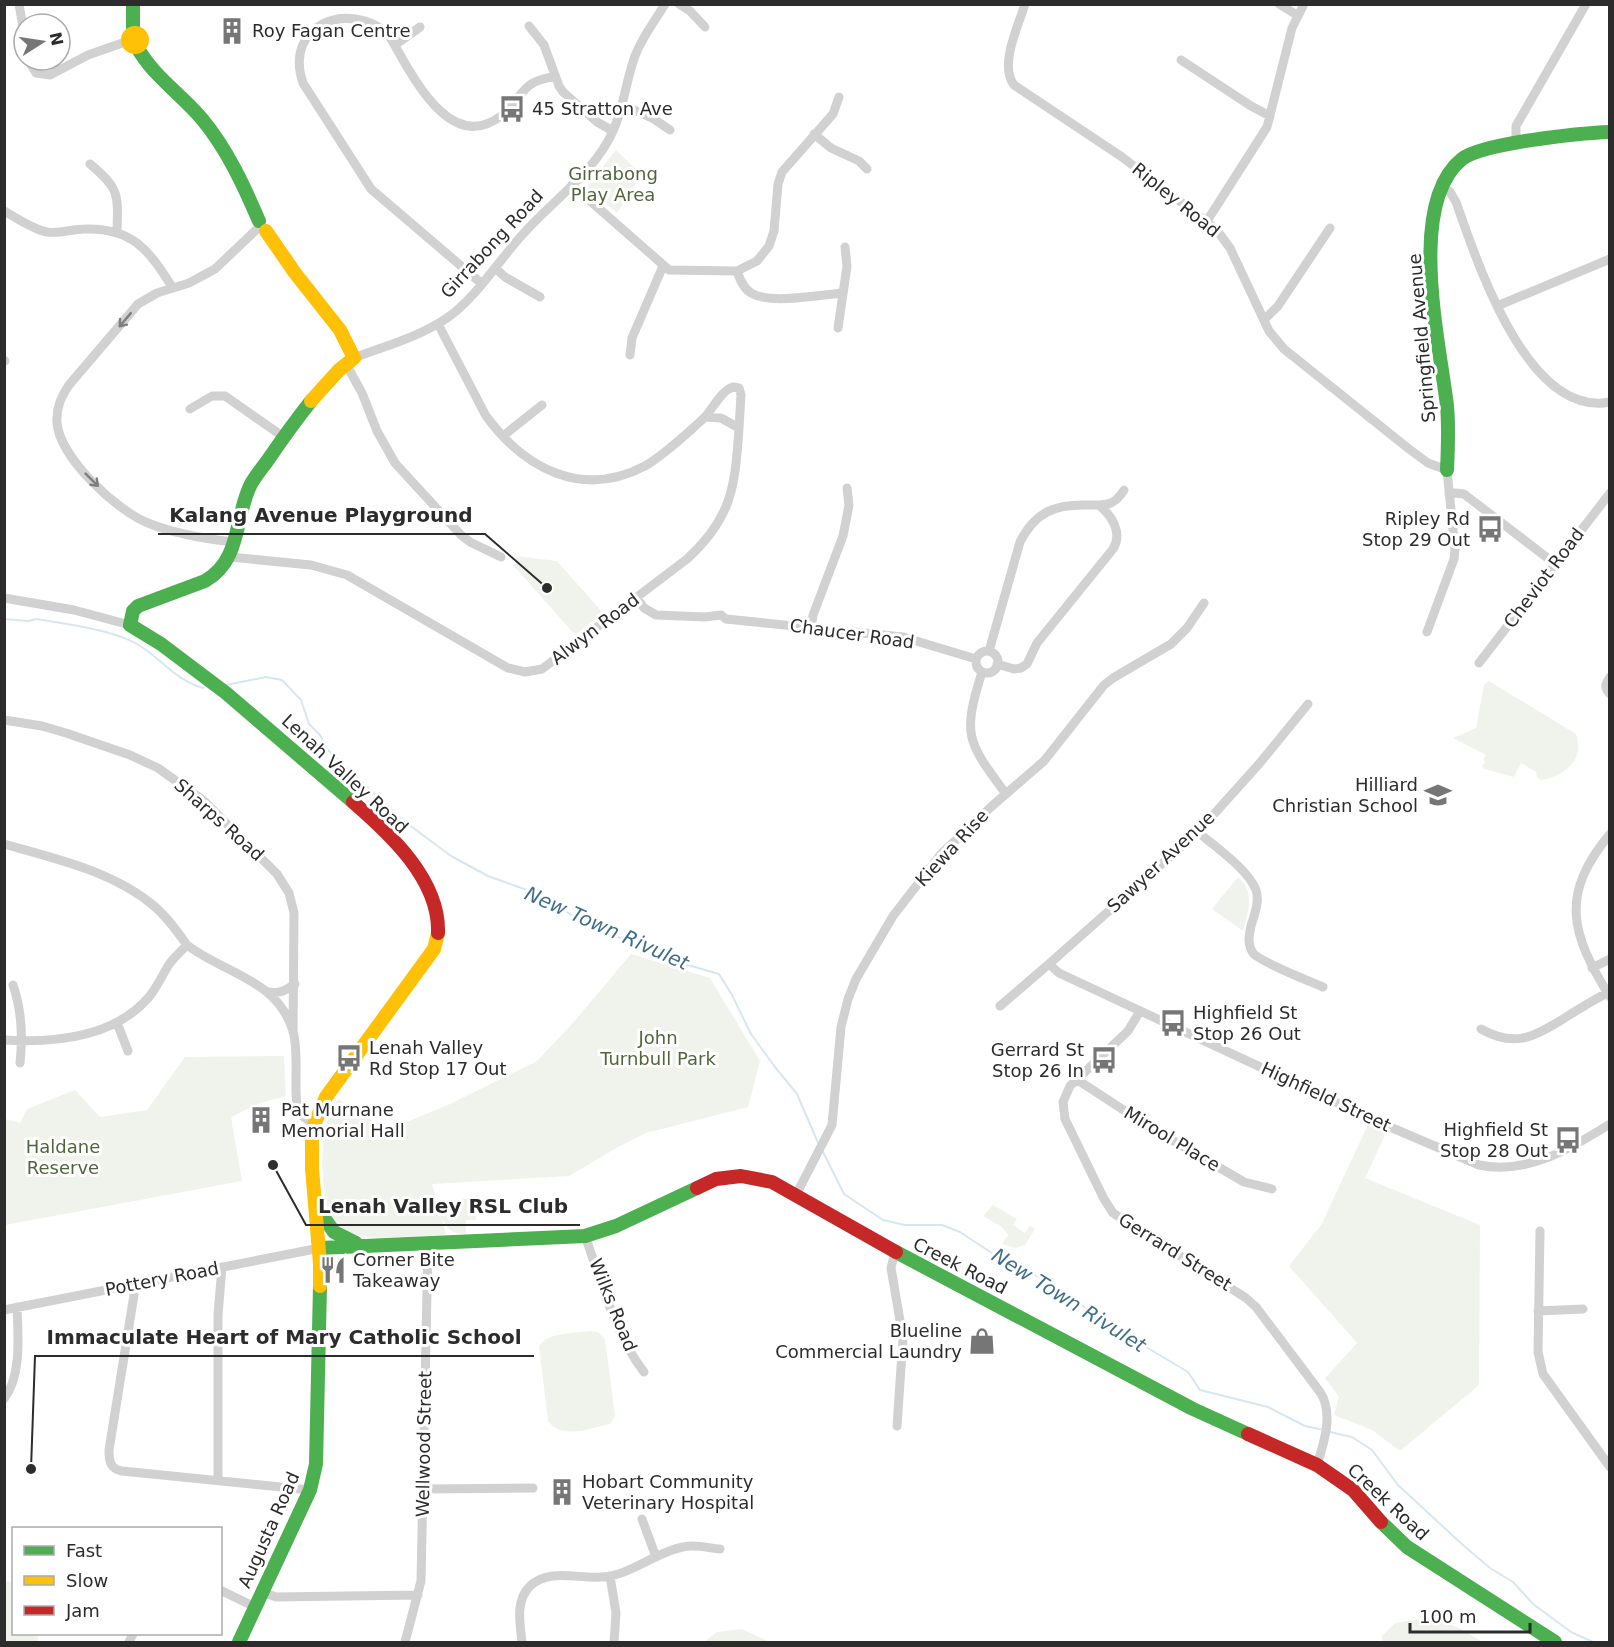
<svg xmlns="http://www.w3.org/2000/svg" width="1614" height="1647" font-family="'DejaVu Sans',sans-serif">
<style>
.green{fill:#f0f3eb}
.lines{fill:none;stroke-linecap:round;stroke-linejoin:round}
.stream{stroke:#d7e7f0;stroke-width:2}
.street{stroke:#d1d1d1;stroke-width:9}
.fast{stroke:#4caf50;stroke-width:14}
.slow{stroke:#ffc107;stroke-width:14}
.jam{stroke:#c62828;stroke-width:14}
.oneway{stroke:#7e7e7e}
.labels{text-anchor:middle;stroke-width:6;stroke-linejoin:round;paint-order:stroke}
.poi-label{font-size:18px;fill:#2c2c2c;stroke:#fff;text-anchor:start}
.park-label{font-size:18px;fill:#51653c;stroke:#fff}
.street-label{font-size:18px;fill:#2c2c2c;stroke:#fff}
.water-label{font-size:20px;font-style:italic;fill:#3e6f8a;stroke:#fff}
.leader{fill:none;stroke:#2c2c2c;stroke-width:2}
.callout-dot{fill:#2c2c2c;stroke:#fff;stroke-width:2}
.callout-label{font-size:20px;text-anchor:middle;font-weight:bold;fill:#2c2c2c;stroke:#fff;stroke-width:6;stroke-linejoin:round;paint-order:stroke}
</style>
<rect width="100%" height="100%" fill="#fff"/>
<path class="green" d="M616 150 642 175 617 213 587 187Z
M517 556 557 561 603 613 575 635 514 566Z
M1489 681 1576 734C1586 760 1563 777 1541 780L1537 777 1536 772 1521 763 1514 777 1484 769 1482 765 1485 762 1483 760 1486 755 1453 738 1476 728 1484 685Z
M1238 877C1256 893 1248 911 1243 931L1212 909Z
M631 954 710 978 760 1061 748 1107 646 1133 620 1146 569 1176 432 1184 441 1217C445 1196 458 1199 476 1199V1220H466V1234C453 1234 448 1230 442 1219L446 1235 380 1238 366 1237 340 1231 326 1210 322 1164 324 1130 332 1109 338 1099 388 1130 450 1104 537 1061 572 1024Z
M284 1056 286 1096 260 1103 231 1117 242 1181 5 1225V1119L20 1123 27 1109 75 1090 100 1117 147 1110 185 1057Z
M1368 1125 1386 1133 1365 1178 1480 1225 1479 1385 1400 1451 1372 1430 1334 1415 1339 1397 1325 1378 1357 1343 1289 1266 1321 1225Z
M993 1205 1017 1219 1013 1225 1025 1233 1030 1226 1035 1229 1025 1245 1016 1248 1002 1244 1008 1235 1002 1227 983 1216Z
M590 1331 598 1332 605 1339 615 1416 610 1424C592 1427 563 1441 548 1421L539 1346C548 1332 575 1333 590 1331Z
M5 1581 13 1582 14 1634H38V1642H5Z
M1426 1618C1448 1620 1464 1631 1483 1642H1382V1636L1395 1623Z
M742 1629 770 1642H704L717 1632Z"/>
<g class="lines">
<path class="stream" d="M4 619 28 621 37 619C69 625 110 629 137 644 161 658 175 680 203 688
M226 685 266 677 282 680 301 700 309 724 320 735 327 749 400 818 451 856 488 876 538 894 578 919 667 959 719 974 732 995 751 1034 775 1067 797 1094 819 1145
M822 1150 844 1194 883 1220 905 1225H942L960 1232 1001 1259 1013 1262 1024 1268 1078 1302 1121 1336 1146 1347 1188 1372 1200 1390 1268 1407 1305 1426 1324 1430
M1330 1432 1352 1437 1372 1450 1398 1485 1464 1546 1490 1568 1513 1582 1533 1604 1571 1632 1593 1642"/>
<path class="street" d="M19 4 24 33
M679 4 690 11 705 27
M1025 4C1018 27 999 65 1014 85L1122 157 1216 229 1230 248 1269 331 1284 349 1409 449 1428 463 1447 470 1455 550 1454 559 1427 632
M1279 4 1297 15
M529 26 544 45 559 86 563 92 597 122 613 131
M395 45 420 27
M28 60 36 73 50 75 88 55 128 41
M1181 60 1251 106 1270 116
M623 105 654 119 670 130
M814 134 831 148 859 161 867 169
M1516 144V126L1586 4
M90 164C120 189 118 194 117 232
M572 185 669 270 737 271C740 280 744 290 753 294 772 304 820 295 842 293
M1443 186 1450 192 1456 202C1477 261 1527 418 1610 402
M4 211C17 218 32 229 47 232 59 234 72 229 84 229 132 227 149 250 172 287
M1207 221 1267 127 1292 28 1304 4
M495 268 505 277 540 297
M737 271 757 261 769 246 774 231 778 184 782 172 833 114 839 97
M481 283 371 189 303 83C283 24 349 0 388 34 410 70 448 156 501 116 514 107 520 90 533 83 539 79 548 78 555 76
M1497 306 1610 259
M1264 320 1278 306 1330 228
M438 324 486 416C525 469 582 499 645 466 662 456 677 442 692 429 696 425 701 421 705 417 714 407 721 391 733 387L739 388 741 395 739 428
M838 328 847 266 845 247
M630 355 632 338 663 266
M354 358C385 346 419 337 447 318 476 298 499 260 523 234 553 200 595 172 613 131 624 107 626 80 635 56 642 37 655 21 665 4
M4 360 5 361
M346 364 362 393 377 431 395 463 461 535 470 542 501 557
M190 409 212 396H225L285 438
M503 436 542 405
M1449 494 1456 493 1464 494 1554 563
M234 542C206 539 175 534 148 523 117 511 60 458 57 423 56 408 61 397 69 385L138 304 157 293 189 283 215 269 257 229
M230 557 311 565 347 575 508 668 525 672 542 669 687 559C732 518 735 487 739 428L721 418 705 417
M4 598 74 610 130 625
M637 598 644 608 656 615 705 617 721 615 726 619 903 637 976 659
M811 627 813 615 843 536 849 505 847 488
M989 651 1020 542C1035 512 1055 504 1088 505 1096 505 1104 506 1111 503 1117 500 1121 495 1124 490
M976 662a11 11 0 1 1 22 0a11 11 0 1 1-22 0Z
M1479 663 1610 493
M997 664 1014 669 1021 668 1027 664 1037 643 1113 549C1123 533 1112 516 1099 505
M982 672C962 736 967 741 1006 794
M1610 677C1605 684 1604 688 1610 694
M4 720 42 726 66 733 130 755 158 768 204 801 277 874 289 893 294 913 293 1032
M1198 832C1215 847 1248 869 1256 890 1260 902 1254 915 1251 926 1249 935 1247 944 1253 953 1260 962 1309 981 1323 987
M1610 834C1559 895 1571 934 1610 997
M4 844C55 859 113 871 154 906 167 917 177 931 187 945
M1049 964 1059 973 1376 1121 1479 1165C1527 1175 1570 1149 1610 1124
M1592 968 1610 959
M13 985C22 1011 23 1036 20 1063
M269 992C280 994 286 990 295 984
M1000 1006 1049 964 1198 832 1259 764 1308 704
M1140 1011 1128 1031 1070 1086 1063 1102 1065 1119 1104 1199 1113 1213 1246 1298 1256 1307 1320 1392C1334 1413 1324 1443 1317 1465
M117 1023 128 1051
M1481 1029C1515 1048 1533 1037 1563 1019 1577 1010 1592 1001 1607 993
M4 1040C54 1043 115 1037 149 997 157 987 162 976 168 966 173 958 180 952 187 945 225 974 277 979 293 1031 299 1052 294 1083 297 1106L301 1115 314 1125
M1076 1079 1148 1126 1244 1182 1272 1189
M796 1195 832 1125 841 1027 848 999 856 979 893 916 941 854 992 806 1044 761 1104 685 1113 678 1171 644 1187 628 1204 603
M1540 1231 1538 1352 1543 1374 1610 1467
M585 1236C601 1280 615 1335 644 1372
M895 1252 891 1268 903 1338 897 1426
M132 1285 134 1295 109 1450C109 1461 110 1469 122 1471L310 1490
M4 1310 320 1248
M1538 1311 1583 1309
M4 1399C22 1375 18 1336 17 1307
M218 1479V1315L222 1267
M423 1489 533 1488
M642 1519 656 1557
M610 1576 616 1613 614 1642
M220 1590 255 1607
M262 1592 276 1597 418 1595
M129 1642 133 1634
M405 1642 421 1581 428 1243
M522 1642C520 1623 515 1601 530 1586 549 1568 578 1579 601 1577 630 1576 655 1552 683 1547 695 1544 708 1548 720 1549"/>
<path class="fast" d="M133 4V34
M137 47C153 76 181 94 202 119 227 149 244 186 259 221
M311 401C296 420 283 438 270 457 264 466 256 475 251 484 234 517 242 560 205 581L138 606 133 611 130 625 161 644 226 693 353 802
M1447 470C1448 449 1449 427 1447 406 1440 344 1406 204 1462 159 1483 143 1581 133 1610 132
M320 1212 334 1232 356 1243
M320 1248 585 1236 616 1226 697 1188
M896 1252 1193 1409 1248 1434
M1381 1522 1407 1547 1555 1642
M239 1642 310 1490 316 1464 320 1286"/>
<path class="slow" d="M128 40a7 7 0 1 1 14 0a7 7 0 1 1-14 0Z
M266 231 295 273 340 330 354 358 339 370 311 401
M320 1286V1264L312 1168V1138L314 1125 326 1097 434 949 438 933"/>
<path class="jam" d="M353 802C390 834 440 880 438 933
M697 1188 716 1179 741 1176 772 1182 896 1252
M1248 1434 1317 1465 1353 1490 1381 1522"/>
</g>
<defs><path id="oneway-shaft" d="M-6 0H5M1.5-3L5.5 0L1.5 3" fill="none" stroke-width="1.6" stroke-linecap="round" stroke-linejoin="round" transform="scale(1.5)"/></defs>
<g class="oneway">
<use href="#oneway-shaft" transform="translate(125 320) rotate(130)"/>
<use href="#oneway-shaft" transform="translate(92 480) rotate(45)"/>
</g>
<defs>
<symbol id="building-bare" viewBox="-9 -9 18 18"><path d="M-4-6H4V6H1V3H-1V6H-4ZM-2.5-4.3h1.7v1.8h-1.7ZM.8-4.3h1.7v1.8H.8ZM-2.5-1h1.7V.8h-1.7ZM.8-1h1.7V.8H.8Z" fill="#767676" stroke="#fff" stroke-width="2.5" paint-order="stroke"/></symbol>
<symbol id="bus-bare" viewBox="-9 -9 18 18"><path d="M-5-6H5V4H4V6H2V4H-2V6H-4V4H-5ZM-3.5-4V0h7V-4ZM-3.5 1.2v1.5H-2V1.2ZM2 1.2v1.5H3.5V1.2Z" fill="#767676" stroke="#fff" stroke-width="2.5" paint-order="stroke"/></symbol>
<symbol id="school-bare" viewBox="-9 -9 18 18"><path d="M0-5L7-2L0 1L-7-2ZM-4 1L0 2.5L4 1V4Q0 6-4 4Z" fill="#767676" stroke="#fff" stroke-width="2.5" paint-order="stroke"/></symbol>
<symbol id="restaurant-bare" viewBox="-9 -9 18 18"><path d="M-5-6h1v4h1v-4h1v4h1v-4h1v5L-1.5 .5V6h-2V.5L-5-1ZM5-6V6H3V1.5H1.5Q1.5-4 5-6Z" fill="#767676" stroke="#fff" stroke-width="2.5" paint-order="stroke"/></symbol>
<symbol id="shop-bare" viewBox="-9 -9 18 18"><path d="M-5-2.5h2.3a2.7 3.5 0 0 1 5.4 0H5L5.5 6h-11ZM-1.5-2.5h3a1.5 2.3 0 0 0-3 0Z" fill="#767676" stroke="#fff" stroke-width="2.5" paint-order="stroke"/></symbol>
</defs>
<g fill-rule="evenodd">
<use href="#building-bare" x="213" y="12" width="38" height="38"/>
<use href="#bus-bare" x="493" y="90" width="38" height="38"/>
<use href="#bus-bare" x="1471" y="510" width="38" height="38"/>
<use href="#school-bare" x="1419" y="776" width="38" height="38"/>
<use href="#bus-bare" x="1154" y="1004" width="38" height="38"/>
<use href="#bus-bare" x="330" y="1039" width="38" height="38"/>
<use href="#bus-bare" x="1085" y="1041" width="38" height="38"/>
<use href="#building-bare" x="242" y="1101" width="38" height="38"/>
<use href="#bus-bare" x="1549" y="1121" width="38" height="38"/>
<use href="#restaurant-bare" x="314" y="1251" width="38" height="38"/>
<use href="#shop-bare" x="963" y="1322" width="38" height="38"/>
<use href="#building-bare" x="543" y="1473" width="38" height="38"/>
</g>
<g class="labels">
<g class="poi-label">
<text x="252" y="37">Roy Fagan Centre</text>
<text x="532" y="115">45 Stratton Ave</text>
<text x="1470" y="525" text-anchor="end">Ripley Rd<tspan x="1470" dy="21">Stop 29 Out</tspan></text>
<text x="1418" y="791" text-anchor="end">Hilliard<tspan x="1418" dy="21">Christian School</tspan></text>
<text x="1193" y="1019">Highfield St<tspan x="1193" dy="21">Stop 26 Out</tspan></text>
<text x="369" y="1054">Lenah Valley<tspan x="369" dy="21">Rd Stop 17 Out</tspan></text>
<text x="1084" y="1056" text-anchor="end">Gerrard St<tspan x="1084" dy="21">Stop 26 In</tspan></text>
<text x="281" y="1116">Pat Murnane<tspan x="281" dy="21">Memorial Hall</tspan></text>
<text x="1548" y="1136" text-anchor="end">Highfield St<tspan x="1548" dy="21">Stop 28 Out</tspan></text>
<text x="353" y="1266">Corner Bite<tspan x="353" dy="21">Takeaway</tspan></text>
<text x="962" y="1337" text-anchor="end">Blueline<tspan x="962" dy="21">Commercial Laundry</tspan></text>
<text x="582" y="1488">Hobart Community<tspan x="582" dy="21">Veterinary Hospital</tspan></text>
</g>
<g class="park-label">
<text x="613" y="180">Girrabong<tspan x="613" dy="21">Play Area</tspan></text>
<text x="658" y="1044">John<tspan x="658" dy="21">Turnbull Park</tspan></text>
<text x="63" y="1153">Haldane<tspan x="63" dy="21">Reserve</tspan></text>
</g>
<g class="street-label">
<text transform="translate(1176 200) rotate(39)" y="6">Ripley Road</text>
<text transform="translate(492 244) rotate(-47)" y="6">Girrabong Road</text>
<text transform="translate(1422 338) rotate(-95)" y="6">Springfield Avenue</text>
<text transform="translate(1544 578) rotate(-53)" y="6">Cheviot Road</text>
<text transform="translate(595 629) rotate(-37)" y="6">Alwyn Road</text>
<text transform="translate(852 634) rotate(8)" y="6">Chaucer Road</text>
<text transform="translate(345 774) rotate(43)" y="6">Lenah Valley Road</text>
<text transform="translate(219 820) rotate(42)" y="6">Sharps Road</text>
<text transform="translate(952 848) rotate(-47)" y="6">Kiewa Rise</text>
<text transform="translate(1161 862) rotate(-43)" y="6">Sawyer Avenue</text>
<text transform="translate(1326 1097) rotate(25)" y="6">Highfield Street</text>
<text transform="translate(1172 1139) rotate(31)" y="6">Mirool Place</text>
<text transform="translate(1175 1252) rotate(32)" y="6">Gerrard Street</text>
<text transform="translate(960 1266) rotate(27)" y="6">Creek Road</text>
<text transform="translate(162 1279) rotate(-11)" y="6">Pottery Road</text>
<text transform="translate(613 1305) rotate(68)" y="6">Wilks Road</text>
<text transform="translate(424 1444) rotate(-89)" y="6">Wellwood Street</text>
<text transform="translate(1388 1502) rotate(43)" y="6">Creek Road</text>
<text transform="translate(269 1530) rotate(-66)" y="6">Augusta Road</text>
</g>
<g class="water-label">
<text transform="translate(607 928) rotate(24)" y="7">New Town Rivulet</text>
<text transform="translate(1069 1300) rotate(32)" y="7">New Town Rivulet</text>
</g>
</g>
<path class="leader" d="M547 588L485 534H158M273 1165L306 1225H580M31 1469L35 1356H534"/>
<g class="callout-dot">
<circle cx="547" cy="588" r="6"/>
<circle cx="273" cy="1165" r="6"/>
<circle cx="31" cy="1469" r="6"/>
</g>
<g class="callout-label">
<text x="321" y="522">Kalang Avenue Playground</text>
<text x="443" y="1213">Lenah Valley RSL Club</text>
<text x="284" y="1344">Immaculate Heart of Mary Catholic School</text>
</g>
<rect width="1614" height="1647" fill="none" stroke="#2c2c2c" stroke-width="12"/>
<rect x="12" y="1527" width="210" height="108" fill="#ffffff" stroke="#ababab" stroke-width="1.5"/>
<rect x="24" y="1546" width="30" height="9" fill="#4caf50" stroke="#ababab" stroke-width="1.5"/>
<text x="66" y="1557" font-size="18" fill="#2c2c2c">Fast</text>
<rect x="24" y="1576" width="30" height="9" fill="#ffc107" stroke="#ababab" stroke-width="1.5"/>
<text x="66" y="1587" font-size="18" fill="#2c2c2c">Slow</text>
<rect x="24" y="1606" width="30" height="9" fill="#c62828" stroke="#ababab" stroke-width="1.5"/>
<text x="66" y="1617" font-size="18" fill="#2c2c2c">Jam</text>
<g transform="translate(42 42) rotate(78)"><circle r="28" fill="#ffffff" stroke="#ababab" stroke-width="1.5"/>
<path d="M0-4.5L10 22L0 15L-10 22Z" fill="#767676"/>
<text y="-9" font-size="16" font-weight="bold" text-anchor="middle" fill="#2c2c2c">N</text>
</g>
<path d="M1410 1623v9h120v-9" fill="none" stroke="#2c2c2c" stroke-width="3"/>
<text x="1419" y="1623" font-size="18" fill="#2c2c2c" stroke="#ffffff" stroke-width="4.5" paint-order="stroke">100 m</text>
</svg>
